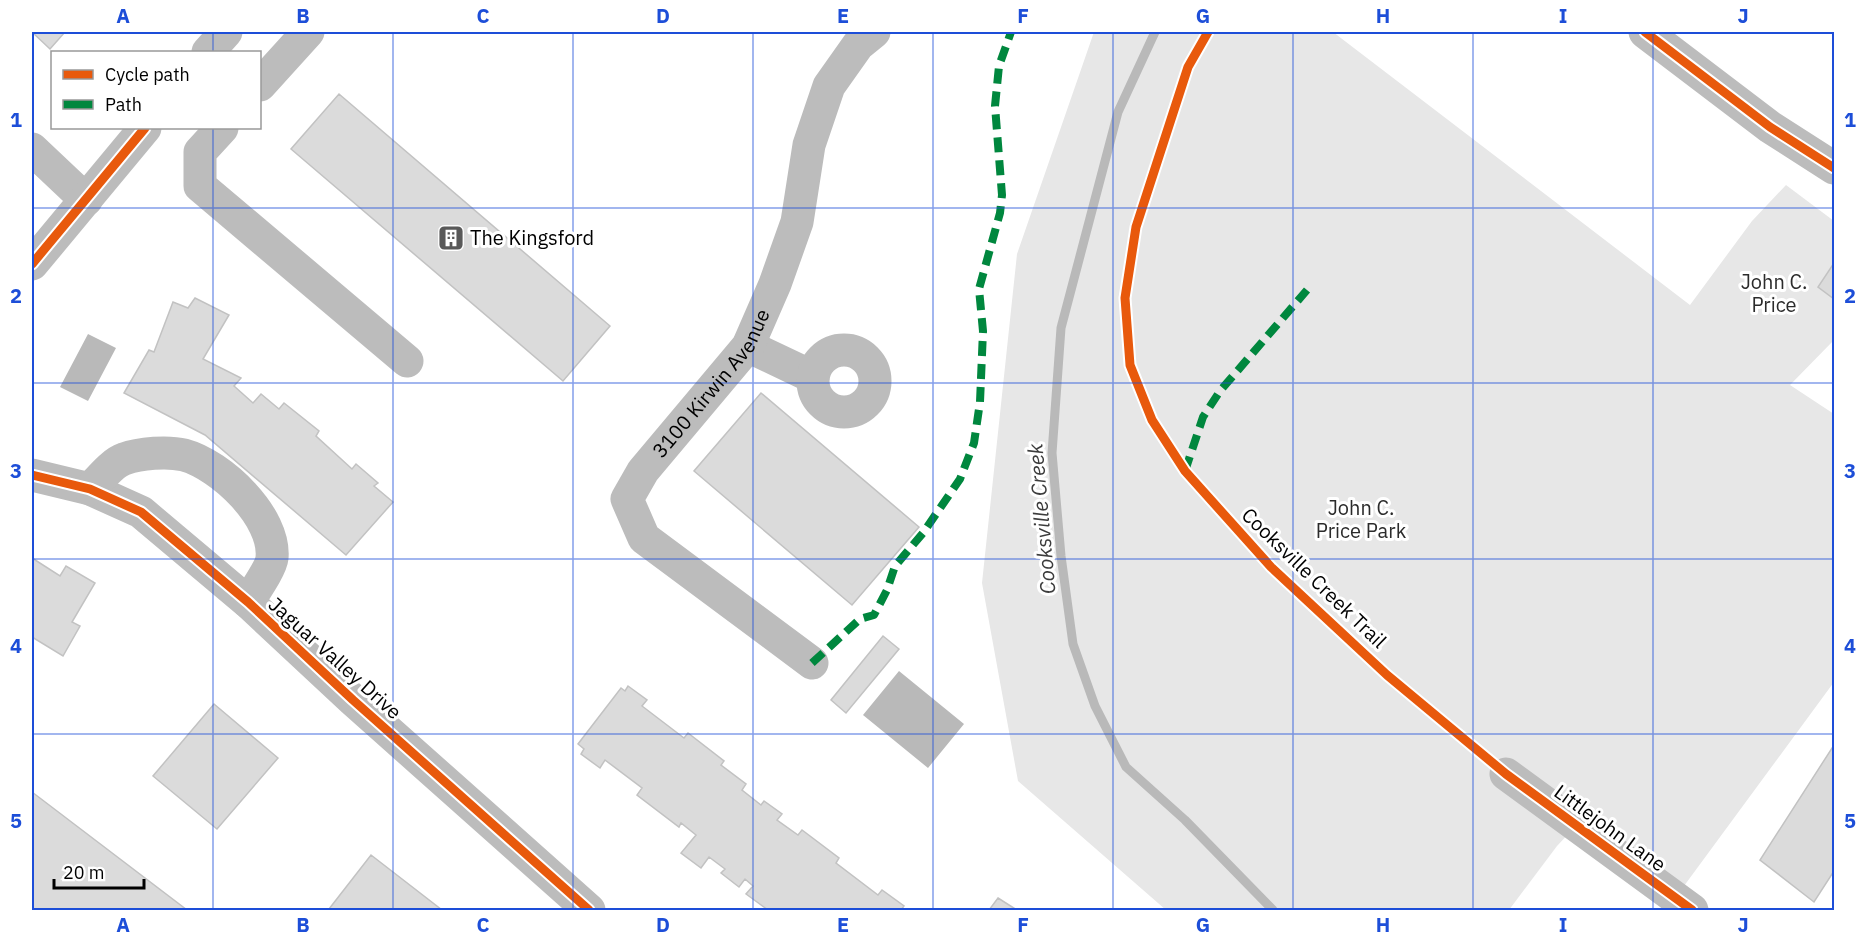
<svg xmlns="http://www.w3.org/2000/svg" width="1866" height="942" font-family="'IBM Plex Sans',sans-serif">
<style>
.green{fill:#e7e7e7}
.water{fill:#b9b9b9}
.lines{fill:none;stroke-linecap:round;stroke-linejoin:round}
.stream{stroke:#b9b9b9;stroke-width:9}
.building{fill:#dbdbdb;stroke:#c2c2c2;stroke-width:1.5}
.minor{stroke:#bcbcbc;stroke-width:33}
.quiet{stroke:#00873e;stroke-width:8;stroke-dasharray:15 8;stroke-linecap:butt}
.cycleway-casing{stroke:#fff;stroke-width:13}
.cycleway{stroke:#e8590c;stroke-width:9}
.grid{fill:none;stroke:#1d4ed8;stroke-width:1.5;stroke-opacity:0.55}
.labels{text-anchor:middle;stroke-width:6;stroke-linejoin:round;paint-order:stroke}
.poi-label{font-size:20px;fill:#000;stroke:#fff;text-anchor:start}
.park-label{font-size:20px;fill:#2b2b2b;stroke:#fff}
.street-label{font-size:20px;fill:#000;stroke:#fff}
.water-label{font-size:21px;font-style:italic;fill:#3c3c3c;stroke:#fff}
.neatline{fill:none;stroke:#1d4ed8;stroke-width:2}
.grid-label{font-size:20px;text-anchor:middle;font-weight:bold;fill:#1d4ed8}
</style>
<rect width="100%" height="100%" fill="#fff"/>
<path class="green" d="M1094 32H1333L1690 305 1752 221 1786 185 1834 221V340L1790 385 1834 414V682L1684 886 1588 813 1557 846 1509 910H1166L1018 781 982 583 1017 254Z"/>
<path class="water" d="M88 334 116 348 88 401 60 387Z
M899 671 964 724 928 768 863 715Z"/>
<g class="lines">
<path class="stream" d="M1155 32 1118 112 1061 328 1052 453 1061 556 1073 644 1095 706 1126 767 1185 820 1273 910"/>
</g>
<path class="building" d="M32 32H65L50 49Z
M339 94 610 326 563 381 291 149Z
M1834 263V299L1818 287Z
M195 298 229 315 203 359 241 378 234 386 253 403 261 394 279 409 284 403 319 431 316 436 352 469 356 464 378 483 374 486 393 502 346 555 205 435 124 393 149 350 154 352 173 302 188 308Z
M761 393 919 527 852 605 694 471Z
M32 558 60 576 66 566 95 583 72 622 80 626 63 656 32 637Z
M883 636 899 649 846 713 831 700Z
M628 686 647 700 642 706 684 738 688 733 724 761 721 765 746 784 742 790 761 805 764 801 782 814 777 820 798 835 802 830 839 858 836 863 878 895 882 890 904 906 901 910H768L746 894 753 886 745 879 739 887 721 873 725 869 709 857 701 868 681 853 696 835 681 823 679 827 637 795 642 788 605 760 600 768 581 754 584 749 578 744 621 688 625 691Z
M214 704 278 758 217 829 153 776Z
M1834 745V871L1814 902 1760 860Z
M32 792 187 910H32Z
M371 855 442 910H330L329 909Z
M998 898 1017 910H989Z"/>
<g class="lines">
<g class="minor">
<path d="M1645 32 1770 127 1834 168"/>
<path d="M208 52 226 32"/>
<path d="M260 85 308 32"/>
<path d="M222 128 200 152V186L407 361"/>
<path d="M32 149 86 200"/>
<path d="M32 264 145 128"/>
<path d="M748 346 813 377"/>
<circle cx="844" cy="381" r="31"/>
<path d="M32 475 90 489 141 512 248 602 353 700 589 910"/>
<path d="M90 489C99 480 112 463 124 459 140 453 168 451 184 455 221 465 276 517 272 558 271 568 254 592 248 602"/>
<path id="s1" d="M812 663 644 538 627 499 643 471 748 346 775 284 797 222 809 145 829 86 858 45 874 32"/>
<path d="M1506 774 1692 910"/>
</g>
<path class="quiet" d="M1185 471 1203 417 1220 391 1307 290
M812 663 860 619 874 615 887 590 895 566 923 533 960 479 974 443 980 402 983 331 979 289 1000 213 1002 195 995 106 999 66 1011 32"/>
<defs>
<path id="cycleway" d="M1208 32 1188 67 1136 227 1125 298 1130 365 1152 420 1185 471 1271 567 1387 675 1506 774 1692 910
M1645 32 1770 127 1834 168
M32 264 145 128
M32 475 90 489 141 512 248 602 353 700 589 910"/>
</defs>
<use href="#cycleway" class="cycleway-casing"/>
<use href="#cycleway" class="cycleway"/>
</g>
<path class="grid" d="M213 32V52M393 32V910M573 32V910M753 32V910M933 32V910M1113 32V910M1293 32V910M1473 32V910M1653 32V910M213 128V910M32 208H1834M32 383H1834M32 559H1834M32 734H1834"/>
<defs>
<symbol id="building-square" viewBox="-11 -11 22 22"><rect x="-9" y="-9" width="18" height="18" rx="4" fill="#595959" stroke="#fff"/><path d="M-4-6H4V6H1V3H-1V6H-4ZM-2.5-4.3h1.7v1.8h-1.7ZM.8-4.3h1.7v1.8H.8ZM-2.5-1h1.7V.8h-1.7ZM.8-1h1.7V.8H.8Z" fill="#fff"/></symbol>
</defs>
<g fill-rule="evenodd">
<use href="#building-square" x="436" y="223" width="30" height="30"/>
</g>
<g class="labels">
<g class="poi-label">
<text x="470" y="245">The Kingsford</text>
</g>
<g class="park-label">
<text x="1774" y="289">John C.<tspan x="1774" dy="23">Price</tspan></text>
<text x="1361" y="515">John C.<tspan x="1361" dy="23">Price Park</tspan></text>
</g>
<g class="street-label">
<text dy="7" stroke="none"><textPath href="#s1" startOffset="396">3100 Kirwin Avenue</textPath></text>
<text transform="translate(1314 578) rotate(44)" y="7">Cooksville Creek Trail</text>
<text transform="translate(335 658) rotate(42)" y="7">Jaguar Valley Drive</text>
<text transform="translate(1610 828) rotate(36)" y="7">Littlejohn Lane</text>
</g>
<g class="water-label">
<text transform="translate(1042 519) rotate(-95)" y="7">Cooksville Creek</text>
</g>
</g>
<rect width="1866" height="942" fill="none" stroke="#ffffff" stroke-width="66"/>
<rect x="51" y="51" width="210" height="78" fill="#ffffff" stroke="#999999" stroke-width="1.5"/>
<rect x="63" y="70" width="30" height="9" fill="#e8590c" stroke="#999999" stroke-width="1.5"/>
<text x="105" y="81" font-size="18" fill="#000000">Cycle path</text>
<rect x="63" y="100" width="30" height="9" fill="#00873e" stroke="#999999" stroke-width="1.5"/>
<text x="105" y="111" font-size="18" fill="#000000">Path</text>
<path d="M54 879v9h90v-9" fill="none" stroke="#000000" stroke-width="3"/>
<text x="63" y="879" font-size="18" fill="#000000" stroke="#ffffff" stroke-width="4.5" paint-order="stroke">20 m</text>
<rect x="33" y="33" width="1800" height="876" class="neatline"/>
<g class="grid-label">
<text x="123" y="23">A</text>
<text x="303" y="23">B</text>
<text x="483" y="23">C</text>
<text x="663" y="23">D</text>
<text x="843" y="23">E</text>
<text x="1023" y="23">F</text>
<text x="1203" y="23">G</text>
<text x="1383" y="23">H</text>
<text x="1563" y="23">I</text>
<text x="1743" y="23">J</text>
<text x="16" y="127">1</text>
<text x="1850" y="127">1</text>
<text x="16" y="303">2</text>
<text x="1850" y="303">2</text>
<text x="16" y="478">3</text>
<text x="1850" y="478">3</text>
<text x="16" y="653">4</text>
<text x="1850" y="653">4</text>
<text x="16" y="828">5</text>
<text x="1850" y="828">5</text>
<text x="123" y="932">A</text>
<text x="303" y="932">B</text>
<text x="483" y="932">C</text>
<text x="663" y="932">D</text>
<text x="843" y="932">E</text>
<text x="1023" y="932">F</text>
<text x="1203" y="932">G</text>
<text x="1383" y="932">H</text>
<text x="1563" y="932">I</text>
<text x="1743" y="932">J</text>
</g>
</svg>
